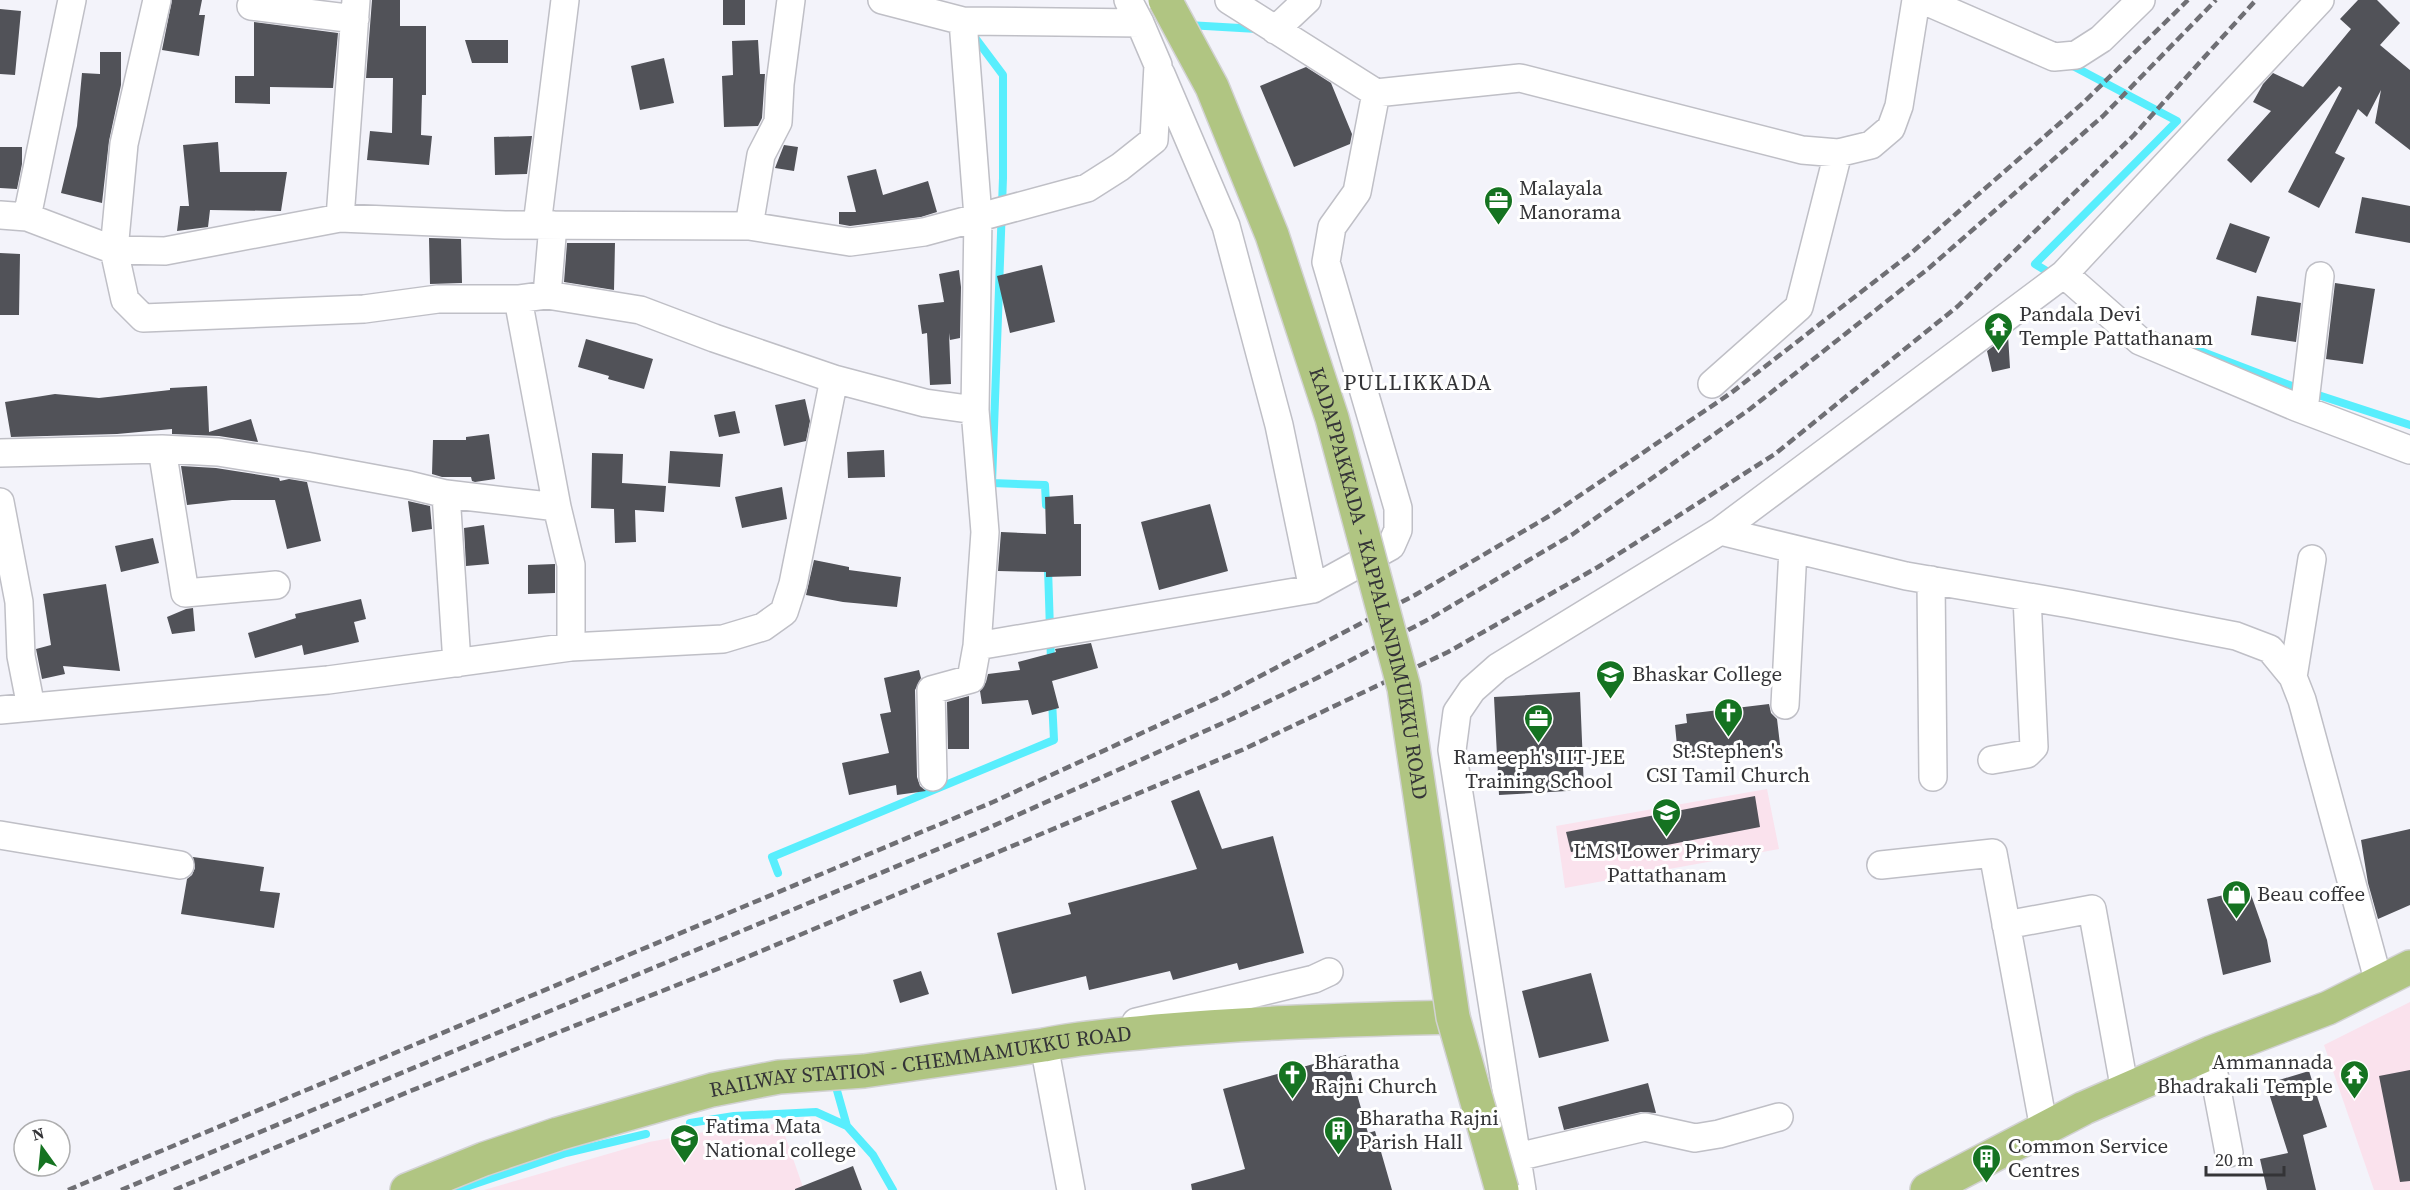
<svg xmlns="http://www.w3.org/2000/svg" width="2410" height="1190" font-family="'Source Serif 4',serif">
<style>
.education{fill:#fae2ed}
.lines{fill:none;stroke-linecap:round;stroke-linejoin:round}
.stream{stroke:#58eefd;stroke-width:8}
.building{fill:#515258}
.minor-casing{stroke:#bfbfc6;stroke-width:30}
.major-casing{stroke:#d2d2d3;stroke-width:36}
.minor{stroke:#fff;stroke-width:27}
.major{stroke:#b0c582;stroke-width:33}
.rail{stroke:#6f6f74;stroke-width:4.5;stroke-dasharray:9 4.5;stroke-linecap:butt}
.major-bridge-casing{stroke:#d2d2d3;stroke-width:36;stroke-linecap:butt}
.major-bridge{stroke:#b0c582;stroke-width:33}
.labels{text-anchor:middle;stroke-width:6;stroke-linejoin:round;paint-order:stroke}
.poi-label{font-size:21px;fill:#343437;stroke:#fff;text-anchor:start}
.street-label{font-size:21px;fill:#343437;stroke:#fff}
.neighbourhood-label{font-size:22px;letter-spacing:1.5px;fill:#343437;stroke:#fff}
</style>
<rect width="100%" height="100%" fill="#f3f3fa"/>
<path class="education" d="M1767 789 1779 849 1565 888 1556 826Z
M2410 1002V1190H2374L2324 1045Z
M781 1124 804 1190H484L649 1142 737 1126Z"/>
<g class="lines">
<path class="stream" d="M1188 25 1257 29
M973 35 1003 75V178L992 483 1045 485 1046 505
M2053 275 2035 264 2177 121 2071 65
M2174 341 2300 389
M2312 393 2410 425
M1048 568 1051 661
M778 873 772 857 1054 740 1052 700
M836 1087 847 1126
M690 1123 734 1116 816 1112 847 1126 873 1155 893 1190
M457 1190 566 1153 646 1134"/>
</g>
<path class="building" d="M172 0H202L199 15H205L199 56 162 50Z
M372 0H400V26H426V95H422L421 135 432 136 429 165 367 160 370 131 392 133 393 78H366Z
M723 0H745V25H723Z
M2358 0H2377L2400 23 2380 45 2410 70V150L2375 123 2381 90 2367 117 2358 109 2335 153 2345 158 2319 208 2288 192 2342 88 2339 86 2251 183 2227 160 2271 111 2253 102 2263 84 2273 73 2303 87 2351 29 2340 19Z
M0 9 21 11 15 75 0 74Z
M254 22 338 33 333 88 270 87V104L235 103V76H254Z
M465 40H508V63H472Z
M758 40 760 74H765L762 118 758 126 724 127 722 76 733 75 732 41Z
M100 52H121V85L109 141 102 203 61 193 77 126 82 73 100 74Z
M664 58 674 103 640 110 631 66Z
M1306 67 1331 83 1352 134 1350 144 1294 167 1260 86Z
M532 136 527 174 495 175 494 137Z
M218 142 220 172H287L281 211 210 210 208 227 177 231 180 206H189L183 145Z
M784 145 798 147 794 171 775 168Z
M0 147H22V164L17 189 0 188Z
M876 169 883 195 928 181 937 212 921 217 850 226 839 224V212H856L847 176Z
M2362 197 2410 206V243L2355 233Z
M2230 223 2270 237 2256 273 2216 259Z
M429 238 461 239 462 283 430 284Z
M567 243H615L614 290 564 282Z
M0 253 20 254 19 315H0Z
M1042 265 1055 322 1010 333 997 276Z
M959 270 961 287 960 338 950 340 949 333 951 384 930 385 927 333 922 334 918 305 944 302 939 274Z
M2335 283 2375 289 2363 364 2326 359Z
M2257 296 2301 303 2296 342 2251 335Z
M2008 335 2010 368 1992 372 1987 351Z
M586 339 653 359 644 389 608 379 609 376 578 367Z
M207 386 209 432 251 419 258 442 219 436 172 434V429L117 434 11 437 5 402 55 394 99 398 170 390V388Z
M805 399 810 421 806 441 784 446 775 405Z
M735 411 740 433 719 437 714 415Z
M489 434 495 479 475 482 472 481 471 477H442L432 474 433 440H466V437Z
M884 450 885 477 848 478 847 452Z
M670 451 723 454 720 487 668 483Z
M592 453 623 454 622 483 666 486 664 512 635 510 636 542 615 543 614 509 591 508Z
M181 466 216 468 279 478 280 481 289 479 307 482 321 541 287 549 275 500H232L187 505Z
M782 487 787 519 742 528 735 497Z
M1073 495 1074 524H1081V576L1046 577V572L998 571 1001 532 1046 534 1045 497Z
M408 501 430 506 432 529 412 532Z
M1210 504 1228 571 1159 590 1141 522Z
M484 525 489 564 466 566 464 528Z
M153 538 159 563 121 572 115 546Z
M814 560 849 567V570L901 577 897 607 843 602 806 595Z
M555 564V593L528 594V565Z
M106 584 120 671 63 666 65 674 42 679 36 649 51 645 43 594Z
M361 599 366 619 354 622 359 642 304 655 302 645 255 658 248 633 296 618 295 614Z
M193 608 195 631 172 634 167 617 186 609Z
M1091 643 1098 668 1052 681 1059 708 1032 715 1028 700 982 704 980 691 986 682 988 674 1020 670 1018 662 1056 652 1055 649Z
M919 670 921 678 915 690 917 777 920 786 926 791 897 795 896 785 849 795 842 763 889 753 880 714 891 712 884 678Z
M1580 692 1584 790 1499 795 1494 697Z
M969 696V749H948L947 702Z
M1769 704 1771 713 1777 719 1781 753 1750 757V750L1692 757V754L1678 756 1675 725 1687 723 1686 714Z
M1199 790 1222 849 1273 836 1304 953 1239 970 1237 963 1173 980 1170 971 1089 990 1086 976 1012 994 997 933 1071 914 1068 903 1197 869 1171 801Z
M1755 796 1760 827 1610 856 1608 845 1571 852 1566 832Z
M2410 829V905L2378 919 2368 883 2361 840Z
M193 857 264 867 260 891 280 893 274 928 181 914 187 879 192 875 195 868Z
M2249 889 2267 940 2271 962 2223 975 2207 899Z
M921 971 929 994 900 1003 893 980Z
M1591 973 1609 1041 1539 1058 1522 991Z
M1346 1055 1368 1133 1375 1131 1392 1190H1192L1191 1184 1245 1169 1223 1089Z
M2410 1070V1181L2400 1182 2379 1076Z
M2309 1071 2327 1127 2303 1135 2316 1190H2267L2260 1159 2288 1153 2266 1084Z
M1648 1083 1656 1113 1641 1112 1564 1130 1558 1107Z
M853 1166 862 1190H795V1189Z"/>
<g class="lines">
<defs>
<path id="minor" d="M157 0 124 144 114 250 125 300 143 318 364 309 438 299H518L547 295 640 310 714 338 834 379
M882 0 963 21 1140 23
M1229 0 1376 93 1520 78 1802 150 1838 153 1871 145 1891 128 1899 106 1916 0
M1923 0 2054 57 2076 55 2101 39 2141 0
M251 6 355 19
M1275 30 1307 0
M1161 74 1226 226 1279 425 1313 589 1391 546 1398 530V508L1326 262 1332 227 1357 192 1376 93
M0 215 27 217 114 250 165 251 340 218 505 225 749 226 850 242 924 232 1087 188 1120 167 1154 140 1158 65 1140 23 1128 0
M27 217 72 0
M340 218 356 0
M537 225 565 0
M749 226 761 155 778 122 780 84 791 0
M2064 274 2140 341 2296 407 2410 450
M547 295 553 225
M518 299 557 507
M1712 384 1799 307 1838 153
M975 410 985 532 977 646 1313 589
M2304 410 2320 276
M162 449 185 593 276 585
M0 453 162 449 218 452 306 466 409 485 446 494 557 507 571 565V647
M446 494 457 663
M0 502 19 602 21 656 31 707
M1720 531 1906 576 2070 604 2236 636 2270 649 2293 677 2302 700 2379 983
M1931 580 1933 777
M2293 677 2312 559
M1785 705 1793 549
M0 710 328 680 571 647 723 639 763 627 784 612 793 584 834 379 925 403 975 410 978 217 963 21
M1992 760 2027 754 2034 747 2027 597
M933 777 931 690 971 679 977 646
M0 835 180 865
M1881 865 1993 853 2044 1129
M2006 925 2092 909 2125 1091
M1136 1022 1314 979 1329 972
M1044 1045 1071 1190
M2210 1053 2229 1153
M1517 1157 1645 1127 1695 1138 1719 1134 1779 1117
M1522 1190 1452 750 1457 712 1472 690 1498 667 1720 531 2064 274 2320 0"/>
<g id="major">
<path id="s1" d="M407 1190 484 1159 558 1134 712 1090 779 1077 864 1071 1044 1045C1081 1037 1119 1035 1157 1031 1255 1022 1354 1020 1453 1017"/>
<path d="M1927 1190 2084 1108 2210 1053 2328 1008 2410 967"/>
</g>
</defs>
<use href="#minor" class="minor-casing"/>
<use href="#major" class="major-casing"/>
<use href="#minor" class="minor"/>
<use href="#major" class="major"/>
<path class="rail" d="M68 1190 993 802 1226 694 1415 595 1551 515 1731 393 1910 254 2084 102 2188 0
M121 1190 986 829 1232 719 1317 678 1431 618 1573 534 1750 409 1929 268 2103 116 2216 0
M174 1190 408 1092 735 962 1242 750 1448 652 1598 567 1775 454 1958 306 2134 135 2256 0"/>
<defs>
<g id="major-bridge">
<path id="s2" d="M1165 0 1212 87 1272 235 1332 418 1404 688 1453 1017 1502 1190"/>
</g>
</defs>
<use href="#major-bridge" class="major-bridge-casing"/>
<use href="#major-bridge" class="major-bridge"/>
</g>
<defs>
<symbol id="office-pin" viewBox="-11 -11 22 30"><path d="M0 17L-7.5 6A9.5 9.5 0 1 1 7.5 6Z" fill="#157321" stroke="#fff"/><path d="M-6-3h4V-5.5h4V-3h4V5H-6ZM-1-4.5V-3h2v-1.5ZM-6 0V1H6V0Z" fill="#fff"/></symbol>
<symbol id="temple-pin" viewBox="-11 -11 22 30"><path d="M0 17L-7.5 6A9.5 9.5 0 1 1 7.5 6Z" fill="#157321" stroke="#fff"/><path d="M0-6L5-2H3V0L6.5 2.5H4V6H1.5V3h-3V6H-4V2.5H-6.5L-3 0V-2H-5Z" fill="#fff"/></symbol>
<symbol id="university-pin" viewBox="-11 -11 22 30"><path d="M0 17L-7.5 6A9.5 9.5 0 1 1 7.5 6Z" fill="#157321" stroke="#fff"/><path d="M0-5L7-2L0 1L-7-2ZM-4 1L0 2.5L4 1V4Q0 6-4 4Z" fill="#fff"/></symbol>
<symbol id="church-pin" viewBox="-11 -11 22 30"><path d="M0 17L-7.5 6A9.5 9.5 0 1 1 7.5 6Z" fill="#157321" stroke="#fff"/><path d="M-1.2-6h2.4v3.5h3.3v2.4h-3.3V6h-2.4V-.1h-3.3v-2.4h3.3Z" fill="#fff"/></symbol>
<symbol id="school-pin" viewBox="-11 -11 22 30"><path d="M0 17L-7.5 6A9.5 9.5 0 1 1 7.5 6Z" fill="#157321" stroke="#fff"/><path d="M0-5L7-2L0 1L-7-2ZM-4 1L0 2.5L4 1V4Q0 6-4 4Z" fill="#fff"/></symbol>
<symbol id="shop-pin" viewBox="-11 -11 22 30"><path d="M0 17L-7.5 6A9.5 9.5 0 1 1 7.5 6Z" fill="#157321" stroke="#fff"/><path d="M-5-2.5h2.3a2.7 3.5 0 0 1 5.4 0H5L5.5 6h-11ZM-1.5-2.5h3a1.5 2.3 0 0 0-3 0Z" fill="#fff"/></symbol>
<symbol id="building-pin" viewBox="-11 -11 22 30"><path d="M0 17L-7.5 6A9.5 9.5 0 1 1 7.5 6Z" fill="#157321" stroke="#fff"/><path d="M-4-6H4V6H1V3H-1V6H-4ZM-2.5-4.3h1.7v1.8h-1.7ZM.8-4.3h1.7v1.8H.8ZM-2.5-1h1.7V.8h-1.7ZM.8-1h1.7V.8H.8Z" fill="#fff"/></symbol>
</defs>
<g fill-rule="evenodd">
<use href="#office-pin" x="1482" y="184" width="33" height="45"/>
<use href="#temple-pin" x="1982" y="310" width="33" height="45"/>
<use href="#university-pin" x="1594" y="658" width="33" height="45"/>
<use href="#church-pin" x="1712" y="696" width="33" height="45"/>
<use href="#office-pin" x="1522" y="702" width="33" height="45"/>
<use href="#school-pin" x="1650" y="796" width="33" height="45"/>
<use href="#shop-pin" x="2220" y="878" width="33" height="45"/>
<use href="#church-pin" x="1276" y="1058" width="33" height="45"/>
<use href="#temple-pin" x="2338" y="1058" width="33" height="45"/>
<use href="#building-pin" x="1322" y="1114" width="33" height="45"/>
<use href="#university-pin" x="668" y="1122" width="33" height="45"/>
<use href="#building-pin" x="1970" y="1142" width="33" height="45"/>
</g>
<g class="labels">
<g class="poi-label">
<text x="1519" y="195">Malayala<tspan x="1519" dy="24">Manorama</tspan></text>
<text x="2019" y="321">Pandala Devi<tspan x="2019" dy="24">Temple Pattathanam</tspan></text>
<text x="1632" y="681">Bhaskar College</text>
<text x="1728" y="758" text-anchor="middle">St.Stephen's<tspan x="1728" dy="24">CSI Tamil Church</tspan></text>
<text x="1539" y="764" text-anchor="middle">Rameeph's IIT-JEE<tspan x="1539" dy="24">Training School</tspan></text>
<text x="1667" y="858" text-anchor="middle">LMS Lower Primary<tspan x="1667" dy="24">Pattathanam</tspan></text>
<text x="2257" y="901">Beau coffee</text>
<text x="1314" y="1069">Bharatha<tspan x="1314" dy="24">Rajni Church</tspan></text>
<text x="2333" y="1069" text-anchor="end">Ammannada<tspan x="2333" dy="24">Bhadrakali Temple</tspan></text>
<text x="1359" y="1125">Bharatha Rajni<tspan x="1359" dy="24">Parish Hall</tspan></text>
<text x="705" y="1133">Fatima Mata<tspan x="705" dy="24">National college</tspan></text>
<text x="2008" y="1153">Common Service<tspan x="2008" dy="24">Centres</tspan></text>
</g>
<g class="street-label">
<text dy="7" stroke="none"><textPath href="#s2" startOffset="621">KADAPPAKKADA - KAPPALANDIMUKKU ROAD</textPath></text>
<text dy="7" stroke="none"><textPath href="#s1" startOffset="532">RAILWAY STATION - CHEMMAMUKKU ROAD</textPath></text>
</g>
<g class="neighbourhood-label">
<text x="1418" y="390">PULLIKKADA</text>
</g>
</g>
<g transform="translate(42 1148) rotate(345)"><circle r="28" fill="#ffffff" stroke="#aeaeaf" stroke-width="1.5"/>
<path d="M0-4.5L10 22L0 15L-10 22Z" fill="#157321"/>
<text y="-9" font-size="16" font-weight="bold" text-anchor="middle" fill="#343437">N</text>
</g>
<path d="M2206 1166v9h78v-9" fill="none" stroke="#343437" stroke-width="3"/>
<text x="2215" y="1166" font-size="18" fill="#343437" stroke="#ffffff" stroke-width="4.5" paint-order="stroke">20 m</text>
</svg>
